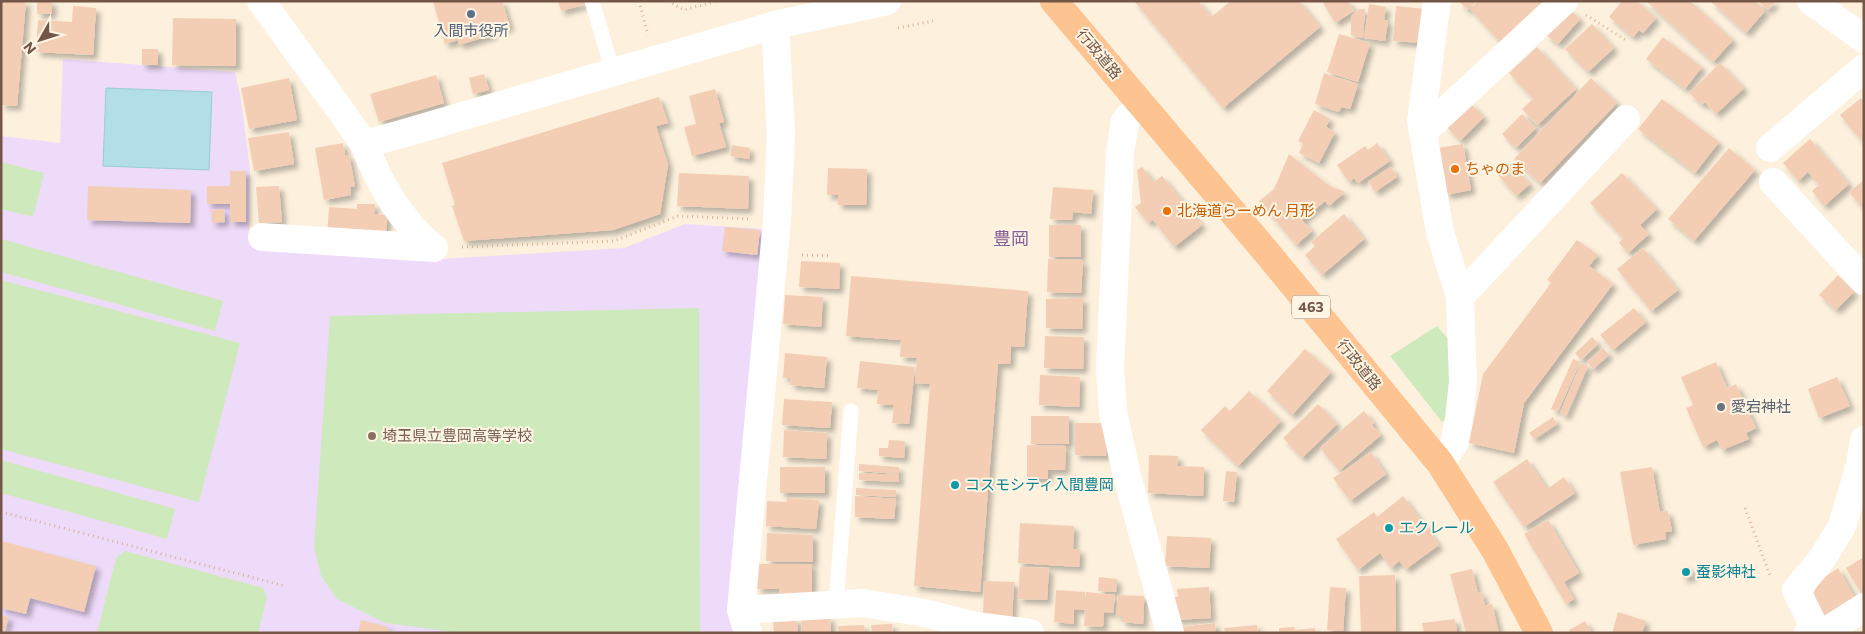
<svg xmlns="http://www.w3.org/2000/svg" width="1865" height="634" font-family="Commissioner,'Noto Sans JP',sans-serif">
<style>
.education{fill:#eedaf9}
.green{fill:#ceeabc}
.water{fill:#b2dee7;stroke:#97cdd9}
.building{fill:#f4ceb4;filter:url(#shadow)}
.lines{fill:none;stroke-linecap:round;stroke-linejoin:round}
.path{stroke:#d8b298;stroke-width:3;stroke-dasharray:1 4;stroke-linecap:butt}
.service{stroke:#fff;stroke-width:15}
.minor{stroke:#fff;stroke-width:28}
.tertiary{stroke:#fff;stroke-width:28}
.trunk{stroke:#fdc391;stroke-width:28}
.service-dot{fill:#5c6f8a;stroke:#fff5e4;stroke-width:2}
.food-dot{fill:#e8710a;stroke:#fff5e4;stroke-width:2}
.worship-dot{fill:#6b7280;stroke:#fff5e4;stroke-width:2}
.education-dot{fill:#8d6e63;stroke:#fff5e4;stroke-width:2}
.culture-dot{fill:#0f9aa8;stroke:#fff5e4;stroke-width:2}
.labels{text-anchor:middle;stroke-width:4;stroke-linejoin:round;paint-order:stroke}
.shield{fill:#fff5e4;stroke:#9d8675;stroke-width:1}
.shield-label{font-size:14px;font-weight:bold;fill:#735645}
.service-label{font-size:15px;fill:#4e5e75;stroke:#fff5e4}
.street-label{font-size:15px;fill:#735645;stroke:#fff5e4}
.food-label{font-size:15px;fill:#c56008;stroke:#fff5e4;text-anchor:start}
.worship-label{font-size:15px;fill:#5b616d;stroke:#fff5e4;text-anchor:start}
.education-label{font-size:15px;fill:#785e54;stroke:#fff5e4;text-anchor:start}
.culture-label{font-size:15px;fill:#0d838f;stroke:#fff5e4;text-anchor:start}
.quarter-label{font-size:18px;fill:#866097;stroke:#fff5e4}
</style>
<defs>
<filter id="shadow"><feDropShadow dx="4.5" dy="4.5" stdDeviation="2.5" flood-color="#0004"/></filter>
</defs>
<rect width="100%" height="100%" fill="#fdf1dd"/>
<path class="education" d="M63 59 235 72 241 100 250 170 249 242 441 259 624 248 685 224 763 229 727 613 738 633H1V136L60 143Z"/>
<path class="green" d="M1 162 44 173 33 217 1 209Z
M1 239 223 301 215 331 1 272Z
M1 280 240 343 199 502 1 449Z
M699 308 700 633H461L385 623 337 599 321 576 314 547 330 316Z
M1437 326 1453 345 1450 417 1442 422 1390 356Z
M1 460 175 509 167 539 1 493Z
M125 551 263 588 267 597 258 633H97L116 558Z"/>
<path class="water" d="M106 88 212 92 209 170 103 166Z"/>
<path class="building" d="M1 1H26L17 106 1 105Z
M37 1H52V14H37Z
M433 1H502L510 27 492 30V35L459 45 458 40 445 44Z
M558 1H593V2L561 11Z
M1134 1H1198L1211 17 1231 1H1299L1320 27 1223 108Z
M1322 1H1348L1354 11 1335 23Z
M1459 1H1477L1467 10Z
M1478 1H1546L1501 43 1470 9Z
M1622 1H1637L1656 18 1643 33 1639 30 1633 37 1609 17Z
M1646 1H1690L1733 40 1713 62Z
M1710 1H1755L1765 11 1746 33Z
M1758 1H1776L1768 10Z
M1369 4 1386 7 1384 20 1388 21 1385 41 1364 38Z
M73 6 96 8 93 55 36 52 38 20 72 22Z
M1396 6 1425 9 1422 43 1393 41Z
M1359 9H1365L1363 38 1351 35V16Z
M1569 9 1580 19 1558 44 1546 35Z
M173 18 236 19V66L172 65Z
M1592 24 1614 48 1588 72 1565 49Z
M1339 34 1370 43 1358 82 1327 72Z
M1663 37 1702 67 1685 89 1646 59Z
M1537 47 1576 89 1537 125 1522 109 1533 99 1509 73Z
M142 49H158V65H142Z
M1720 63 1744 88 1716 114 1705 102 1702 105 1689 93Z
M1324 73 1358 84 1350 109 1341 107 1339 112 1315 104Z
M484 74 489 90 473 94 469 78Z
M436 75 444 103 379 122 370 94Z
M289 78 297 120 249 129 241 88Z
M1591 78 1617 103 1540 183 1514 159Z
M715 89 724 122 719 123 726 147 692 156 684 127 696 124 689 96Z
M659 97 668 123 656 126 668 165 660 214 613 230 464 241 452 206 455 205 442 163Z
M1861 98 1864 102V144L1840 115Z
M1662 99 1719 142 1695 173 1638 129Z
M1470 103 1484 117 1460 141 1446 126Z
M1314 110 1330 119 1326 127 1335 132 1319 163 1299 153 1303 144 1298 141Z
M1522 114 1536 128 1516 148 1502 134Z
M289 132 294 164 254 171 248 138Z
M1810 139 1849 184 1824 206 1812 191 1819 185 1808 172 1798 181 1783 163Z
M343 143 345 156 349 155 355 186 350 187 351 195 324 200 315 148Z
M1377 143 1390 161 1358 183 1354 178 1349 182 1337 165 1365 146 1368 150Z
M1463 144 1471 190 1446 195 1438 148Z
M732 145 750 148 749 159 730 156Z
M1729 148 1755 170 1694 241 1668 219Z
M1289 154 1328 185 1345 192 1329 206 1325 201 1302 220 1312 231 1296 245 1259 201 1274 189Z
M1511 164 1530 184 1516 196 1498 175Z
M1142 167 1154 182 1162 176 1202 225 1174 247 1153 220 1148 223 1135 207 1141 203 1137 170Z
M1391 167 1397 177 1375 192 1368 182Z
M828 168 867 169 866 205H838V195H827Z
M230 171H246V222H230V204H207V186H230Z
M679 173 749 176 748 209 677 206Z
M1622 173 1657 209 1640 225 1649 234 1628 253 1619 243 1623 238 1590 203Z
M1864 180V210L1849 192Z
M88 186 191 190 190 223 87 220Z
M279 186 282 222 259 223 256 187Z
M1053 187 1093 190 1091 214 1073 212 1072 220 1050 219Z
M357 204H375L374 214 387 215 386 239 327 236 329 207 357 209Z
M224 209 225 222 212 223 211 210Z
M1344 214 1364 239 1322 275 1305 255 1315 246 1311 242Z
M1049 225H1081V257H1049Z
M725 227 760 230 757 255 722 251Z
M1577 240 1598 255 1589 266 1613 284 1524 403 1514 453 1469 443 1483 374 1551 283 1547 280Z
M1643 248 1678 290 1651 311 1617 269Z
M1048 259 1083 260 1081 293 1047 292Z
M801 261 840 263 839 289 799 287Z
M1838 275 1854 292 1836 310 1819 295Z
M851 276 1028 291 1024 347 1011 346 1010 364H998L980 592 914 586 930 384 915 383 917 358 900 357 901 340 846 336Z
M785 295 823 297 821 327 783 324Z
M1069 298H1083L1082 329 1046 328V299H1069Z
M1634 308 1646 322 1613 350 1600 335Z
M1045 336 1084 337 1083 369 1044 368Z
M1592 337 1598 344 1581 360 1575 353Z
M1603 348 1609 355 1593 369 1587 362Z
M1305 349 1331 372 1292 415 1267 391Z
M785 353 827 357 824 388 790 385 791 378H783Z
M1573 359 1580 362 1558 411 1551 409Z
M860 361 915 367 909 424 892 423 894 405 877 404 878 390 857 388Z
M1716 362 1727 388 1736 384 1756 428 1746 433 1749 439 1722 450 1717 440 1703 447 1686 408 1693 405 1681 377Z
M1581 363 1588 366 1566 416 1560 413Z
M1040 375 1080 377 1079 407 1039 405Z
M1837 377 1850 406 1819 418 1808 389Z
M1249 391 1281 421 1238 466 1201 430 1225 406 1230 411Z
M784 399 832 402 830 428 782 425Z
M1318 404 1337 424 1302 458 1283 438Z
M1364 411 1374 423 1372 425 1381 435 1339 471 1320 448Z
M1031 416H1069V444H1031Z
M1553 417 1557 424 1534 439 1529 433Z
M1075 423H1107L1106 456 1075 455Z
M784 430 827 433 826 459 783 457Z
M889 440 905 441 904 458 879 456V448H888Z
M1027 445 1066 446 1065 470H1048V479H1027Z
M1371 452 1386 474 1350 501 1333 478Z
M1149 455 1178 456 1177 466 1204 467 1203 496 1148 493Z
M1527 459 1547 489 1564 477 1575 493 1524 527 1493 482Z
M859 464 899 467V474L859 471Z
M780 467H825V493H780Z
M1652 467 1660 512 1668 511 1672 531 1665 532 1666 539 1633 545 1620 472Z
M1226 471 1237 472 1234 502 1223 501Z
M859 473 899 475V482L859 480Z
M856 488 896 490V497L856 495Z
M855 496 896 499 894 519 855 517Z
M1403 496 1439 545 1406 569 1399 561 1391 568 1380 553 1358 570 1336 539 1374 512 1377 517Z
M787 498 819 500 816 529 766 526 767 501 787 502Z
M1548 520 1579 573 1564 582 1574 599 1566 604 1524 534Z
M1020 523 1074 526 1073 549H1080L1079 567 1018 563Z
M767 533 813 535V562L766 561Z
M1167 536 1211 538 1209 568 1165 566Z
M1 541 96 566 84 612 30 598 26 614 1 608Z
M1864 557V598L1846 568Z
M758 564H812V595L779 594V589H757Z
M1689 566 1693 576 1684 579 1680 569Z
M1020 567 1049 568 1047 600 1018 599Z
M1838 568 1856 600 1823 619 1812 597 1819 581Z
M1472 569 1478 593 1482 592 1485 606 1492 604 1499 633H1466L1450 574Z
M1395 575 1396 633H1361L1359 576Z
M1099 577 1117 579 1116 592 1098 591Z
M984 581 1014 582 1012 620 983 619Z
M1209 587 1211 618 1175 620 1174 597H1178L1177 589Z
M1330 587 1346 588 1343 631 1327 630Z
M1056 590 1085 592V606L1086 592 1115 595 1113 613 1104 612 1103 627 1084 626 1085 610 1074 609V624L1054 622Z
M1118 595 1144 596 1143 624 1122 622V616H1116Z
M1618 612 1646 621 1642 633H1612Z
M1 615 9 617 4 633H1Z
M830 617 831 633H802L801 618Z
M797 618 798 633H774L773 620Z
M1455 619 1457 633H1424L1422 623Z
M361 620 388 627 387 630 397 633H358Z
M1585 621 1592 633H1570L1569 630Z
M1215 623 1216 633H1182L1181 627Z
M892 624 893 633H872L871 625Z
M864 625 865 633H839L838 626Z
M1257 625 1258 633H1225L1224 628Z
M1294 627 1295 630 1315 628 1316 633H1279V628Z"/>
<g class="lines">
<path class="path" d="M639 1 648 35
M668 1 684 10 717 1
M1586 15 1627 41
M898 28 933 21
M462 247 614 241 678 216 751 219
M802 255 832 256
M1745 508 1771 578
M1 512 285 586"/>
<path class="service" d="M592 1 613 72
M836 605 851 411"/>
<path class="minor" d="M261 1 338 107
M1437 1 1421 121 1440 232 1460 297 1463 381 1459 419 1454 444 1440 463
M1811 1 1864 39
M1141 104 1125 121 1120 153 1110 369 1113 412 1127 476 1170 633
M1423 132 1564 1
M364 144C379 183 401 222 434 248
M1770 148 1864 68
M1773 182 1864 281
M262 237 434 248
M1460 297 1626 119
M741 610 863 603 925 613 976 626 1030 633
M748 633 741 610 777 220 781 134 775 25
M1808 633 1813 624 1796 590 1822 559 1842 526 1860 465 1864 440
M1823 633 1864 607"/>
<path class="tertiary" d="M338 107 364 144 398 135 775 25 887 1"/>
<path class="trunk" d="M1054 1 1268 254 1440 463 1495 550 1539 633"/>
</g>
<circle class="service-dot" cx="471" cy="14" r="5"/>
<g class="food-dot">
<circle cx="1455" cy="169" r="5"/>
<circle cx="1167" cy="211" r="5"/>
</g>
<circle class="worship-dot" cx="1721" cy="407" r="5"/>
<circle class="education-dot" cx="372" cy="436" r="5"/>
<g class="culture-dot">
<circle cx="955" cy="485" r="5"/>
<circle cx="1389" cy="528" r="5"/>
<circle cx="1686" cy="572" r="5"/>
</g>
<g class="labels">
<rect class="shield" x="1292" y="295.5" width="38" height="23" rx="4"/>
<g class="shield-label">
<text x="1311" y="312">463</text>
</g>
<g class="service-label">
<text x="471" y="36">入間市役所</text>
</g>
<g class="street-label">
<text transform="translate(1099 54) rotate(50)" y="5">行政道路</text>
<text transform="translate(1359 365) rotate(51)" y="5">行政道路</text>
</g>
<g class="food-label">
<text x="1465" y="174">ちゃのま</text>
<text x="1177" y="216">北海道らーめん 月形</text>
</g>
<g class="worship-label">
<text x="1731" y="412">愛宕神社</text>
</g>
<g class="education-label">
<text x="382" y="441">埼玉県立豊岡高等学校</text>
</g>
<g class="culture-label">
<text x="965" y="490">コスモシティ入間豊岡</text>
<text x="1399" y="533">エクレール</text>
<text x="1696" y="577">蚕影神社</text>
</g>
<g class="quarter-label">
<text x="1011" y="245">豊岡</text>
</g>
</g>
<rect width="1865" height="634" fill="none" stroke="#735645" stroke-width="5"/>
<g transform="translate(40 40) rotate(231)" stroke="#fff5e4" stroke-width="4" paint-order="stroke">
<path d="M0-4L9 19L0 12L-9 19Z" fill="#735645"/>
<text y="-8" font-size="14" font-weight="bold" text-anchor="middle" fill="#735645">N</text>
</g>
</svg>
